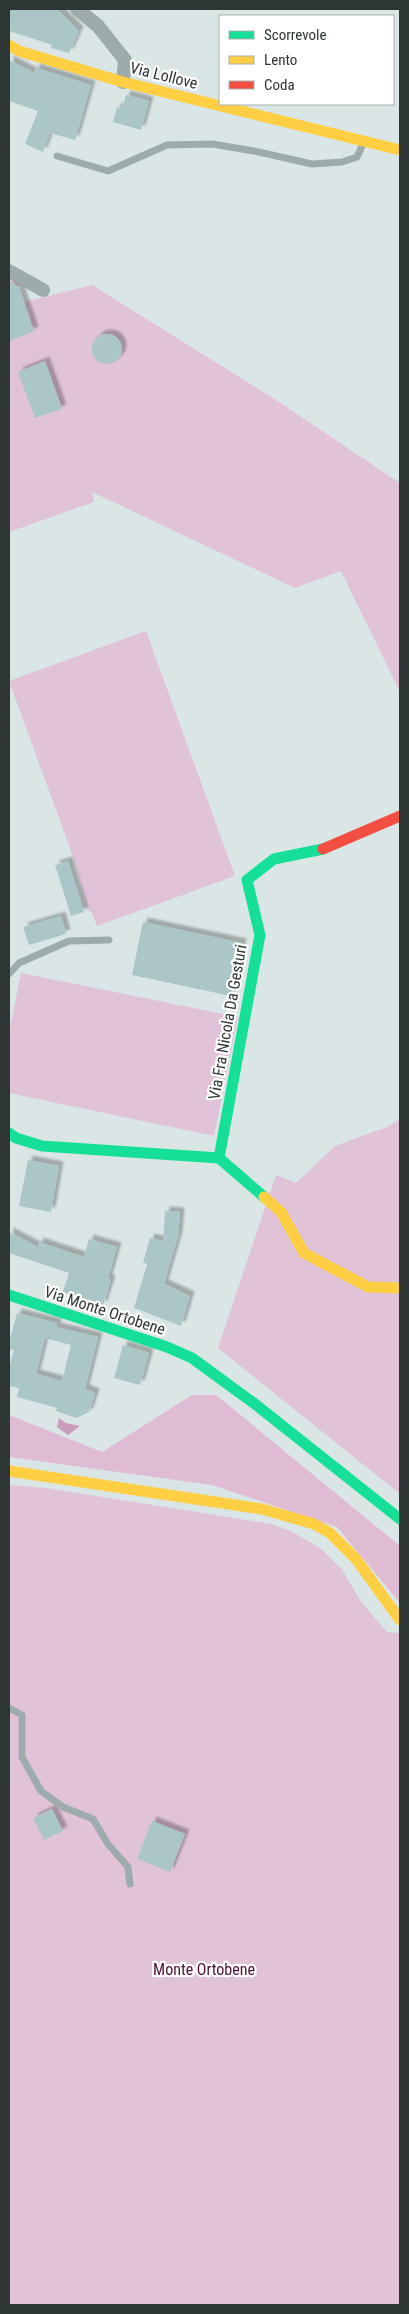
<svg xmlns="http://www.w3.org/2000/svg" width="409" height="2314" font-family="'Roboto Condensed',sans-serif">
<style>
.green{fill:#e0c3d7}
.forest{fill:#e0bcd4}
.water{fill:#cc9dbb}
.building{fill:#abc6c7;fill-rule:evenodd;filter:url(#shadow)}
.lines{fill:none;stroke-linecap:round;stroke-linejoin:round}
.lane{stroke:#9eabac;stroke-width:7}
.street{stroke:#9eabac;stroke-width:14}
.fast{stroke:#16e098;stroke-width:11}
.slow{stroke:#ffcf43;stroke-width:11}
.jam{stroke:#f24e42;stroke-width:11}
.labels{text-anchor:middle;stroke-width:4.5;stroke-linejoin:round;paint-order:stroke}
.street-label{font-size:16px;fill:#2e3535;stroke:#fff}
.park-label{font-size:16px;fill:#4f0f3a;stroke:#fff}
</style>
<defs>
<filter id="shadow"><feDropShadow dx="4.5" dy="-4.5" stdDeviation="1" flood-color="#0004"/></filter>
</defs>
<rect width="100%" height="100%" fill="#dae5e5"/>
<path class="green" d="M9 277 17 282 24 302 92 285 279 402 400 483V692L341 571 295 588 92 492 94 502 9 532Z
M146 631 235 876 97 926 92 913 87 909 75 862 9 681Z
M21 973 238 1017 214 1136 9 1093V1033Z
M400 1119V1494L218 1348 276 1175 296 1183 335 1146 387 1127Z
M9 1485 46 1488 271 1524 291 1531 320 1548 342 1569 361 1602 387 1632 400 1633V2305H9Z"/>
<path class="forest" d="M192 1395H216L400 1546V1603L337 1527 212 1485 9 1457V1415L102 1452Z"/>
<path class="water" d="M59 1418 66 1423 80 1426 68 1435 57 1427Z"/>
<path class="building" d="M9 9H57L79 31 69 53 51 48 52 45 9 31Z
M9 60 34 73 36 68 91 85 75 140 50 133 43 152 25 144 38 111 9 101Z
M126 95 149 101 141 130 113 122 117 107 122 109Z
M9 281 19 287 34 331 9 341Z
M92 349a15 15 0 1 1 30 0a15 15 0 1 1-30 0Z
M45 361 62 409 35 418 18 372Z
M68 861 84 912 71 916 55 865Z
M61 916 66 934 29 945 23 927Z
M143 922 242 943 231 996 132 975Z
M28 1160 59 1166 51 1212 19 1206Z
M165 1211 180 1212 178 1236 164 1284 190 1296 181 1326 134 1308 147 1264 143 1263 150 1238 163 1241Z
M9 1232 38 1247 39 1242 84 1257 89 1239 117 1247 108 1279 111 1280 103 1305 63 1292 69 1273 9 1253Z
M17 1313 57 1323 56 1327 98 1337 85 1389 95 1393 89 1412 76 1418 56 1411 57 1408 17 1397 19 1388 9 1386V1368L14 1350 9 1349V1343ZM45 1338 71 1345 62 1381 36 1374Z
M123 1345 149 1353 140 1385 114 1378Z
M52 1809 63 1831 44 1840 33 1818Z
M152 1821 185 1834 170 1872 137 1859Z"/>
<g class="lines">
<path class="lane" d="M57 156 108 171 167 145 212 144 254 151 312 164 342 162 357 157 363 144
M9 974 19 963 69 941 109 940
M9 1708 22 1715V1757L41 1791 63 1807 93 1819 108 1844 128 1867 130 1884"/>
<path class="street" d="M77 9 98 26 125 60 123 82
M9 271 43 290"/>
<path class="fast" d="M9 1133 16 1138 42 1146 219 1158 264 1197
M219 1158 260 935 247 880 274 859 323 849
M9 1295 167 1347 192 1358 255 1404 400 1519"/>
<path class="slow" d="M9 45 19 51 123 82 400 150
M264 1197 281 1212 304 1253 368 1287 400 1288
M9 1471 262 1509 314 1524 330 1533 356 1559 400 1620"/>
<path class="jam" d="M323 849 400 816"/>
</g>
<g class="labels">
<g class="street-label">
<text transform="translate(164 75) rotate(14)" y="6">Via Lollove</text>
<text transform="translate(227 1022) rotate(-80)" y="6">Via Fra Nicola Da Gesturi</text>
<text transform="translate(105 1310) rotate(18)" y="6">Via Monte Ortobene</text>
</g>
<g class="park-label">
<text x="204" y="1975">Monte Ortobene</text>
</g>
</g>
<rect width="409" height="2314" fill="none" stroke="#2e3535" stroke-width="20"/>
<rect x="219" y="15" width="175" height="90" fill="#ffffff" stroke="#abaeae"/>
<rect x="229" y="31" width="25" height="8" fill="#16e098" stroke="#abaeae"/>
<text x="264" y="40" font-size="15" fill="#2e3535">Scorrevole</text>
<rect x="229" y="56" width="25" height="8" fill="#ffcf43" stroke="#abaeae"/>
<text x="264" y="65" font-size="15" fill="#2e3535">Lento</text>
<rect x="229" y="81" width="25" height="8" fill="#f24e42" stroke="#abaeae"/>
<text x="264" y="90" font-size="15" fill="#2e3535">Coda</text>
</svg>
